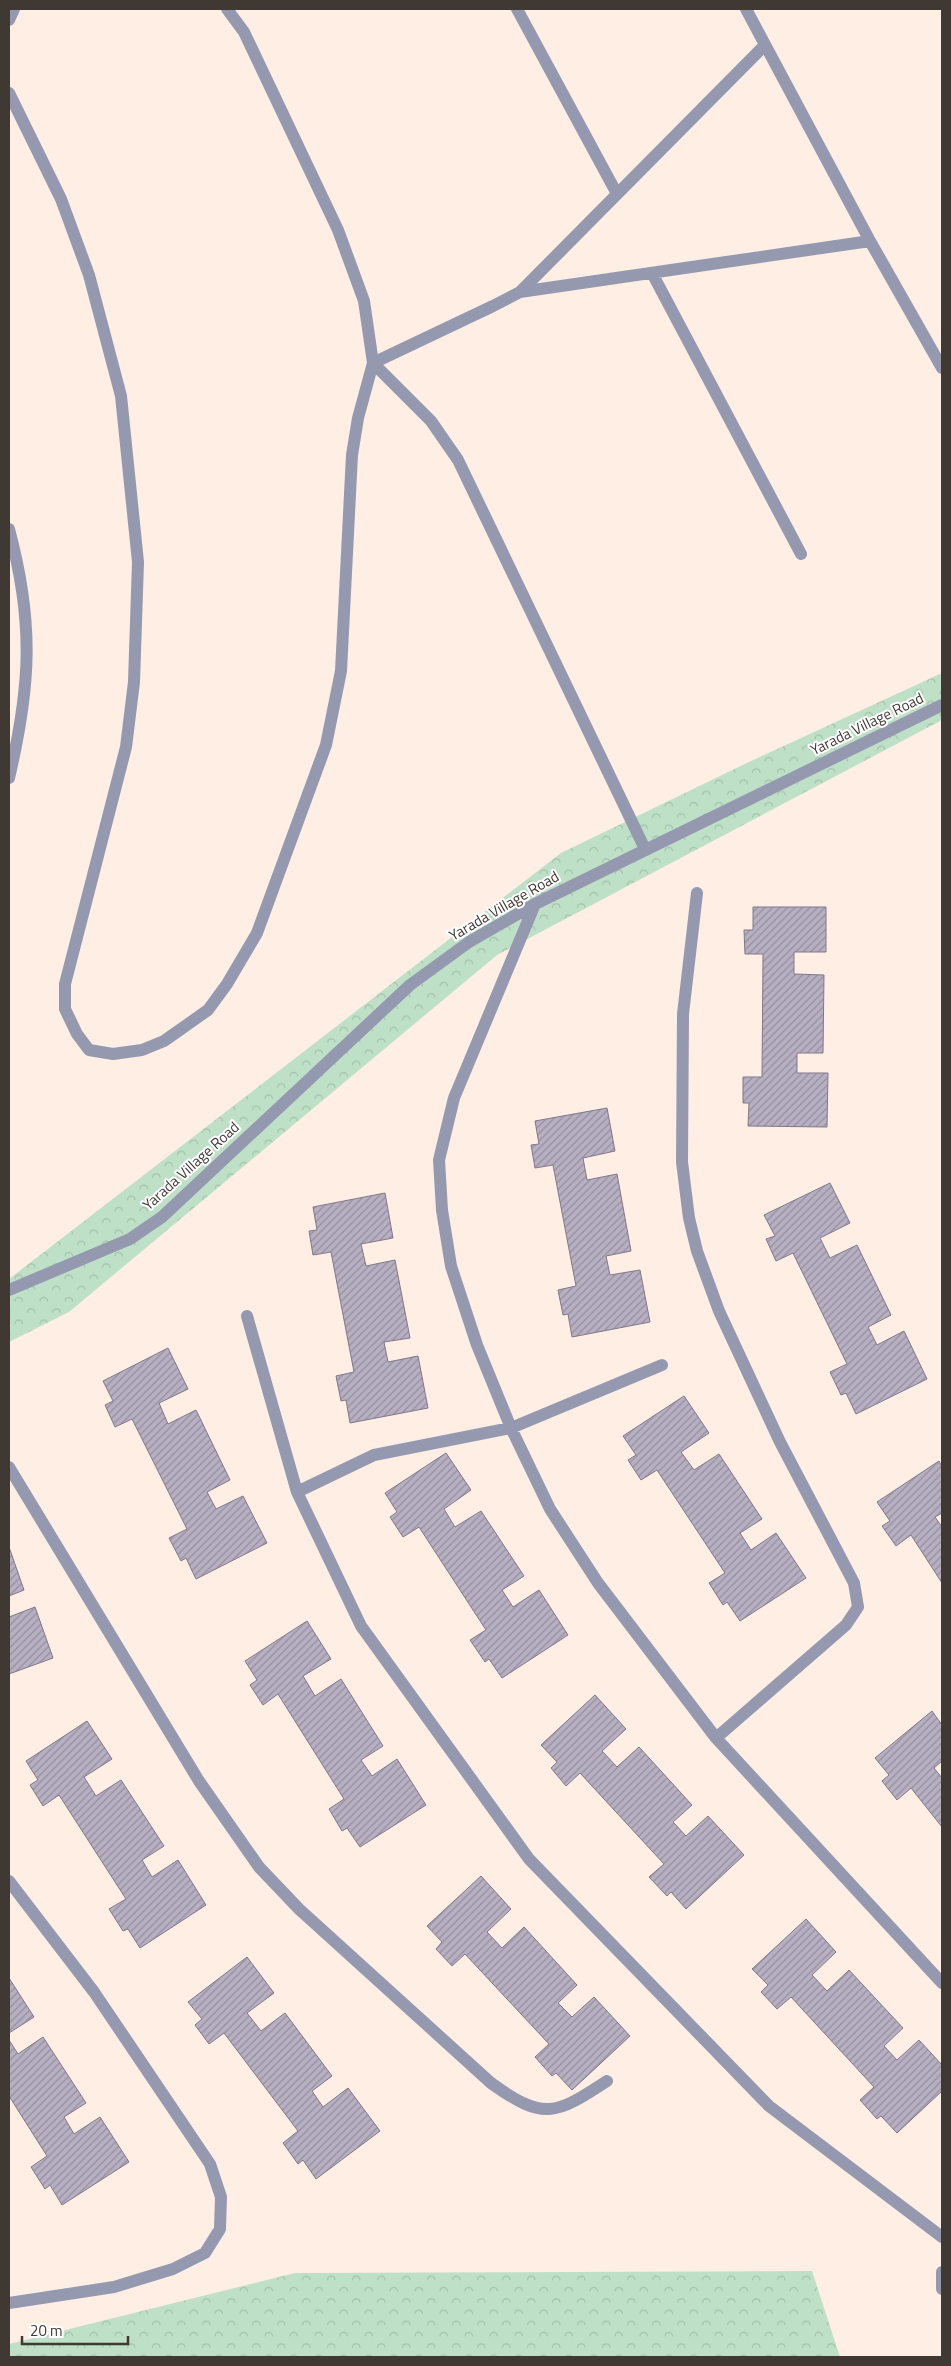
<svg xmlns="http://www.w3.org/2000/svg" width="951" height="2366" font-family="'Titillium Web',sans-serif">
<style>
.forest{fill:url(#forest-crowns)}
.building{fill:url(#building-hatch);stroke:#807889}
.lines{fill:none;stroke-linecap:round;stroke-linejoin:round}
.minor{stroke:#9499b0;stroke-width:12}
.labels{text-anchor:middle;stroke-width:4;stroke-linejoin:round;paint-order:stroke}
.street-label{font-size:15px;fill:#403833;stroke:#fff}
</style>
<defs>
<pattern id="forest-crowns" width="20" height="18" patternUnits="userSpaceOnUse" patternTransform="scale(1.25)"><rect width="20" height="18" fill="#bee0c7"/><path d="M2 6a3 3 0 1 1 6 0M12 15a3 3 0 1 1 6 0" fill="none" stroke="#a4c1ab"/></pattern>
<pattern id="building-hatch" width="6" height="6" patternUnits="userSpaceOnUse" patternTransform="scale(1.25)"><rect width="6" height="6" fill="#b7afc2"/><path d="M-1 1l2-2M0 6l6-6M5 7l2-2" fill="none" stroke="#968f9e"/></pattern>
</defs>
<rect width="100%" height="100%" fill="#feeee4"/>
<path class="forest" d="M942 673V720L497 955 69 1312 9 1342V1279L561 853 751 761Z
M812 2271 840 2357H9V2344L295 2273Z"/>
<path class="building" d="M753 907H826V952H794V974L824 975 823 1053H797V1073H828L827 1127 748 1126 749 1103H743V1077H762L763 954H745L744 930H753Z
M607 1108 615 1151 583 1158 587 1180 617 1174 631 1251 606 1256 610 1275 640 1270 650 1322 572 1337 568 1314 563 1315 558 1290 576 1286 553 1165 535 1168 531 1145 539 1144 535 1121Z
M830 1183 850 1223 820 1238 830 1258 857 1245 891 1315 868 1327 877 1345 904 1331 927 1379 856 1414 846 1393 841 1395 830 1372 847 1364 793 1253 776 1261 766 1239 775 1236 764 1215Z
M385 1193 393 1238 361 1244 366 1266 395 1260 410 1338 384 1342 388 1362 418 1356 428 1408 350 1423 346 1400 341 1401 336 1376 354 1372 331 1252 313 1255 309 1231 317 1230 313 1207Z
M168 1348 188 1389 159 1403 168 1424 196 1410 230 1480 207 1492 216 1509 243 1496 267 1543 196 1579 186 1558 181 1561 169 1538 187 1529 132 1419 115 1427 105 1405 113 1401 103 1381Z
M684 1396 709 1433 681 1452 694 1470 719 1454 762 1519 740 1533 751 1550 776 1533 806 1578 740 1621 727 1602 723 1605 709 1583 725 1573 657 1470 641 1480 628 1460 636 1455 623 1436Z
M446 1453 471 1490 444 1509 455 1527 481 1511 524 1576 502 1590 513 1607 539 1590 568 1635 502 1678 489 1659 485 1662 470 1640 486 1630 419 1527 403 1537 390 1517 397 1512 385 1493Z
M939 1461 942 1467V1513L935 1517 942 1527V1583L911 1535 896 1546 882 1526 890 1521 877 1502Z
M9 1547 24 1590 9 1596Z
M35 1607 53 1658 9 1674V1617Z
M307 1621 331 1659 303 1676 315 1696 341 1679 383 1746 361 1760 372 1776 397 1759 426 1805 360 1847 347 1828 342 1831 329 1809 344 1799 278 1694 263 1705 250 1685 257 1680 245 1661Z
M595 1695 626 1729 602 1751 617 1767 639 1747 692 1805 673 1822 686 1836 708 1816 744 1855 686 1909 671 1892 667 1896 649 1877 664 1864 580 1773 566 1786 551 1768 557 1762 541 1745Z
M932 1711 942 1725V1761L934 1768 942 1778V1827L911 1788 897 1800 882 1781 889 1775 875 1758Z
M87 1721 112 1759 84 1777 96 1796 121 1780 164 1846 142 1860 152 1877 178 1860 206 1905 140 1948 128 1929 123 1931 109 1909 126 1899 59 1795 43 1806 30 1785 38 1780 26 1761Z
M481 1876 511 1909 487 1932 502 1948 524 1927 577 1985 558 2003 572 2017 594 1997 630 2036 572 2090 556 2073 552 2076 535 2057 549 2044 465 1954 452 1966 436 1949 442 1942 427 1926Z
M806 1919 836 1952 812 1975 827 1991 849 1970 903 2028 884 2046 897 2060 919 2040 942 2065V2091L897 2133 881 2116 877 2119 860 2100 874 2087 791 1997 777 2009 761 1992 768 1985 752 1969Z
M247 1957 274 1993 247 2013 261 2031 285 2013 332 2076 312 2091 323 2107 348 2088 380 2131 316 2179 303 2160 298 2164 283 2143 298 2131 224 2033 209 2044 195 2025 202 2019 188 2002Z
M9 1978 34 2017 9 2033Z
M43 2037 86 2103 64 2117 74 2134 100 2117 129 2162 62 2205 50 2185 45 2189 31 2167 47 2156 9 2096V2040L18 2054Z"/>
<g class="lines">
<path class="minor" d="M517 9 616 192
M746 9 870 241 942 368
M9 20 14 9
M9 93 61 199 89 275 121 396 138 562 134 682 126 747 65 984V1009L77 1034 89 1050 113 1054 142 1050 164 1041 208 1010 227 984 257 933 326 745 341 671 352 455 358 418 373 363 364 301 338 230 244 32 227 9
M652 273 801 554
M520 292 870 241
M373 363 431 421 458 460 645 849
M373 363 493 306 520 292 765 45
M9 529C34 622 31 685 9 778
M697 893 683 1014 682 1162 689 1218 697 1251 719 1311 780 1442 854 1583 858 1607 846 1625 716 1738
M535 904 454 1098 439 1160 442 1210 451 1266 477 1345 511 1428 550 1509 598 1583 716 1738 942 1983
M9 1290 130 1239 162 1217 410 985 469 942 535 904 942 705
M247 1316 297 1492 361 1626 529 1859 769 2106 942 2237
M9 1467 199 1781 259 1867 299 1909 491 2083C544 2121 555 2115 607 2081
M297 1492 374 1455 511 1428 662 1365
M9 1881 94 1992 210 2164 221 2197 220 2229 205 2253 173 2269 114 2287 9 2303
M942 2272V2289"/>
</g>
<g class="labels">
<g class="street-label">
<text transform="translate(867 724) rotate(-26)" y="5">Yarada Village Road</text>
<text transform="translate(504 906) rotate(-30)" y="5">Yarada Village Road</text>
<text transform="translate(191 1166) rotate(-42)" y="5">Yarada Village Road</text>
</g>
</g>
<rect width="951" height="2366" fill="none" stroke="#403833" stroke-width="20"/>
<path d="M22 2336v8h106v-8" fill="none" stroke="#403833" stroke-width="2.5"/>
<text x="30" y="2336" font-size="15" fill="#403833" stroke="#ffffff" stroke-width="4" paint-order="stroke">20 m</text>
</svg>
